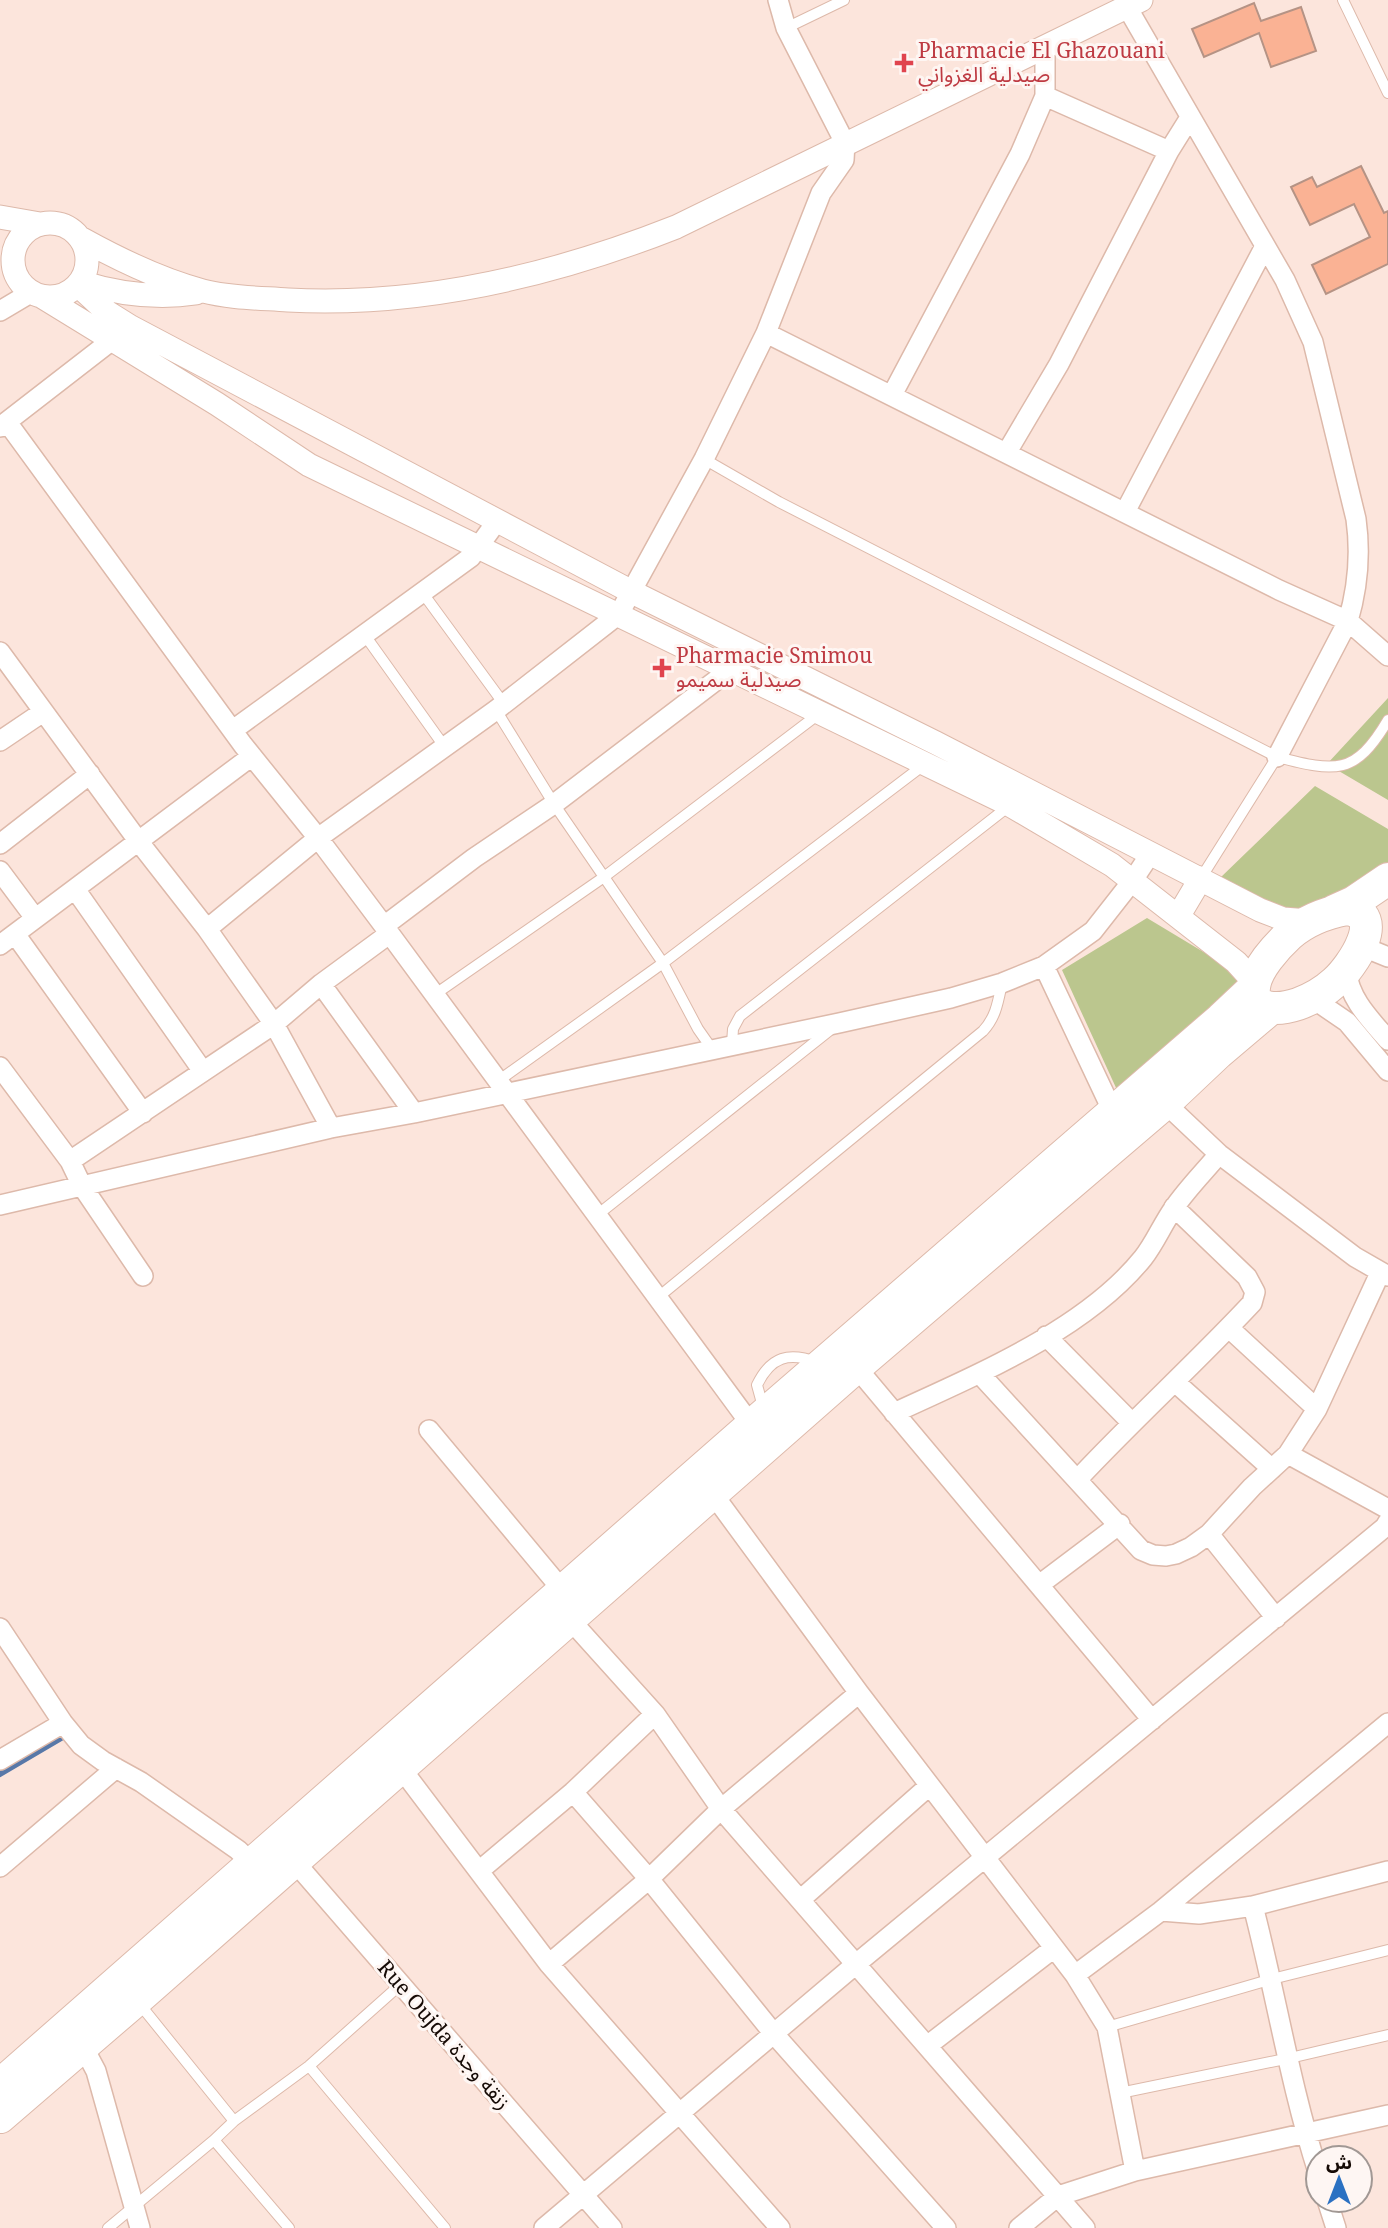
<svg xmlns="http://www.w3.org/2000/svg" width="1388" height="2228" font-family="'Noto Serif','Noto Sans Arabic',serif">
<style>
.green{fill:#bbc68e}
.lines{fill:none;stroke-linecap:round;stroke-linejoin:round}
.stream{stroke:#5878a8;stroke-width:6}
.building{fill:#fab294;stroke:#b59385;stroke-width:2}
.service-casing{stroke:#ddb9aa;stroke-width:12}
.minor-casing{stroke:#ddb9aa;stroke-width:22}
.tertiary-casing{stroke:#ddb9aa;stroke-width:25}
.trunk-casing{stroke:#ddb9aa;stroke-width:34}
.service{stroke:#fff;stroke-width:10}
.minor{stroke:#fff;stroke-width:19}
.tertiary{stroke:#fff;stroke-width:23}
.trunk{stroke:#fff;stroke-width:32}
.health-dot{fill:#e0444e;stroke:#fef6f3;stroke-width:2.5}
.labels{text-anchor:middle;stroke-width:6;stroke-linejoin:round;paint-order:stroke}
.health-label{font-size:21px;fill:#be3a42;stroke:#fef6f3;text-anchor:start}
.street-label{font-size:21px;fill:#160b06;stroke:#fef6f3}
</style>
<rect width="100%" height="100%" fill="#fce5dc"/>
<path class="green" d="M1388 698V800L1327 764Z
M1315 786 1388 829V868L1323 931 1220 878Z
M1147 918 1260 986 1123 1103 1062 970Z"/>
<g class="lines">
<path class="stream" d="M0 1774 68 1734"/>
</g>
<path class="building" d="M1254 3 1261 21 1301 7 1316 51 1271 67 1259 33 1204 57 1192 29Z
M1361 166 1384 213 1388 211V264L1326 294 1312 265 1370 237 1354 204 1310 225 1291 187 1312 177 1317 187Z"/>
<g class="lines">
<defs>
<path id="service" d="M1343 0 1388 93
M786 28 844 0
M704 459 779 502 1277 757C1336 772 1355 776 1388 720
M422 592 504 704
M364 634 444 746
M496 710 554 804 663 963 698 1029 712 1049
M1201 878 1277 757
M434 995 604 877 820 713
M732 1044 733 1029 740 1016 1009 806
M498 1081 663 963 925 764
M596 1216 830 1030
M656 1299 983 1031C996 1017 998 1002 1002 983
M763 1407 757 1385C771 1356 789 1352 817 1362
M138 2002 234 2121
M1107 2027 1272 1979 1388 1950
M309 2066 445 2228
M1120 2093 1290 2058 1388 2035
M214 2140 289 2228
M108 2228 214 2140 234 2121 309 2066 400 1985"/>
<path id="minor" d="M1127 7 1285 280 1313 342 1356 519C1361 555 1358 587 1348 621L1277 757
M1045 96 1169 151
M0 311 32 292
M766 333 1279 590 1348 621 1388 656
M892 395 1020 154 1045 96V46
M7 422 243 745 318 838 384 926 758 1434
M0 427 111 341
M1007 452 1059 364 1169 151 1189 119
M1125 512 1265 246
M0 652 139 842 207 929 274 1024 331 1128
M233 730 471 557 497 521
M0 741 43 712
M0 844 90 774
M0 871 35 918
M75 889 202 1070
M384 926 474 858 554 804 731 669 745 647
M207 929 318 838 496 710 619 614 704 459 766 333 821 193 844 160 845 143 786 28 778 0
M15 934 143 1113
M0 945 252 756
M1361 946 1388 957
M1044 966 1113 1112
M1346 970C1350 1000 1369 1018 1388 1040
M321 984 414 1113
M1312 998 1347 1022 1388 1071
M0 1067 70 1161 82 1186 143 1276
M1165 1103 1219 1154 1355 1257 1388 1276
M70 1161 274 1024 321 984 389 934
M0 1205 331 1128 414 1113 839 1023 951 998 1002 983 1044 966 1093 931 1133 880 1151 853
M1229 1328 1317 1409
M1046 1336 1131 1422
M851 1361 1152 1720
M980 1374 1141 1550 1153 1555 1166 1556 1176 1554 1191 1547 1209 1534 1252 1487 1288 1454 1317 1409 1380 1273
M1175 1382 1272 1469
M894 1413C976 1375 1085 1330 1143 1258 1155 1243 1163 1223 1174 1208 1187 1189 1204 1172 1219 1154
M429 1430 564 1592
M1288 1454 1388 1509
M1078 1479C1134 1419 1196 1363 1252 1303L1255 1292 1247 1277 1174 1207
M713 1494 859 1693 1075 1975 1107 2027 1135 2171
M1209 1534 1276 1618
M1039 1585 1120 1524
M564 1613 655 1714 721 1809 1085 2228
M0 1628 63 1723 81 1745 103 1761 141 1782 238 1850 258 1869
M394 1759 549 1964 780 2228
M0 1760 63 1723
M573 1792 649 1879 774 2034 946 2228
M287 1853 612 2228
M0 1867 116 1768
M479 1871 573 1792 655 1714
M800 1900 929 1786
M1253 1906C1276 1994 1290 2085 1318 2172
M1161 1911 1199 1914 1253 1906 1388 1871
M549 1964 649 1879 721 1809 859 1693
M1075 1975 1161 1911 1388 1723
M78 2037 96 2071 140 2228
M927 2046 1054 1948
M1327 2200 1336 2228
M544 2228 856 1964 1385 1527 1388 1522
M1019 2228 1058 2196 1135 2171 1388 2115"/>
<path id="tertiary" d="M0 217 40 224
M13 260a37 37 0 1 1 74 0a37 37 0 1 1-74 0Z
M82 239C120 260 161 280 203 291 230 298 260 298 288 300 422 307 552 276 676 227L1141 0
M80 282C118 294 156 299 196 293
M78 285 107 312 131 327 632 592 936 743 1260 910 1283 919 1309 921
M41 296 217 404 309 465 1010 805 1112 865 1236 962 1255 983
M1179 915 1201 878"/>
<path id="trunk" d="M1347 909C1388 914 1352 967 1335 982 1324 992 1312 999 1298 1004 1283 1009 1251 1014 1254 987 1256 969 1276 947 1289 935 1306 920 1325 913 1347 909Z
M1334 911 1354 902 1388 879
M0 2085 751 1426 1221 1019 1254 988
M0 2117 136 2000 856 1367 1165 1103 1218 1053 1270 1009"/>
</defs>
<use href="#service" class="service-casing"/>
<use href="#minor" class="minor-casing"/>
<use href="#tertiary" class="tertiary-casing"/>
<use href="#trunk" class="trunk-casing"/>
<use href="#service" class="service"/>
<use href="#minor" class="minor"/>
<use href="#tertiary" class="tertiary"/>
<use href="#trunk" class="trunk"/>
</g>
<g class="health-dot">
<path d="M900.5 52.5h7v7h7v7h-7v7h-7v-7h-7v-7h7z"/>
<path d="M658.5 657.5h7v7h7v7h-7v7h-7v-7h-7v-7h7z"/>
</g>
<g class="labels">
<g class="health-label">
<text x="918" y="58">Pharmacie El Ghazouani<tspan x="918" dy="24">صيدلية الغزواني</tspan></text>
<text x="676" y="663">Pharmacie Smimou<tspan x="676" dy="24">صيدلية سميمو</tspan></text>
</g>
<g class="street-label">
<text transform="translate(444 2035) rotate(49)" y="7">Rue Oujda زنقة وجدة</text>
</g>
</g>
<g transform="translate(1339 2179)"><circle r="33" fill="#fef6f3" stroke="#a19894" stroke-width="2"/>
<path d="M0-5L12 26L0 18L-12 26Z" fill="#2b71c2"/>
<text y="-10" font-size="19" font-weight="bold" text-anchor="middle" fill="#160b06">ش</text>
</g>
</svg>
